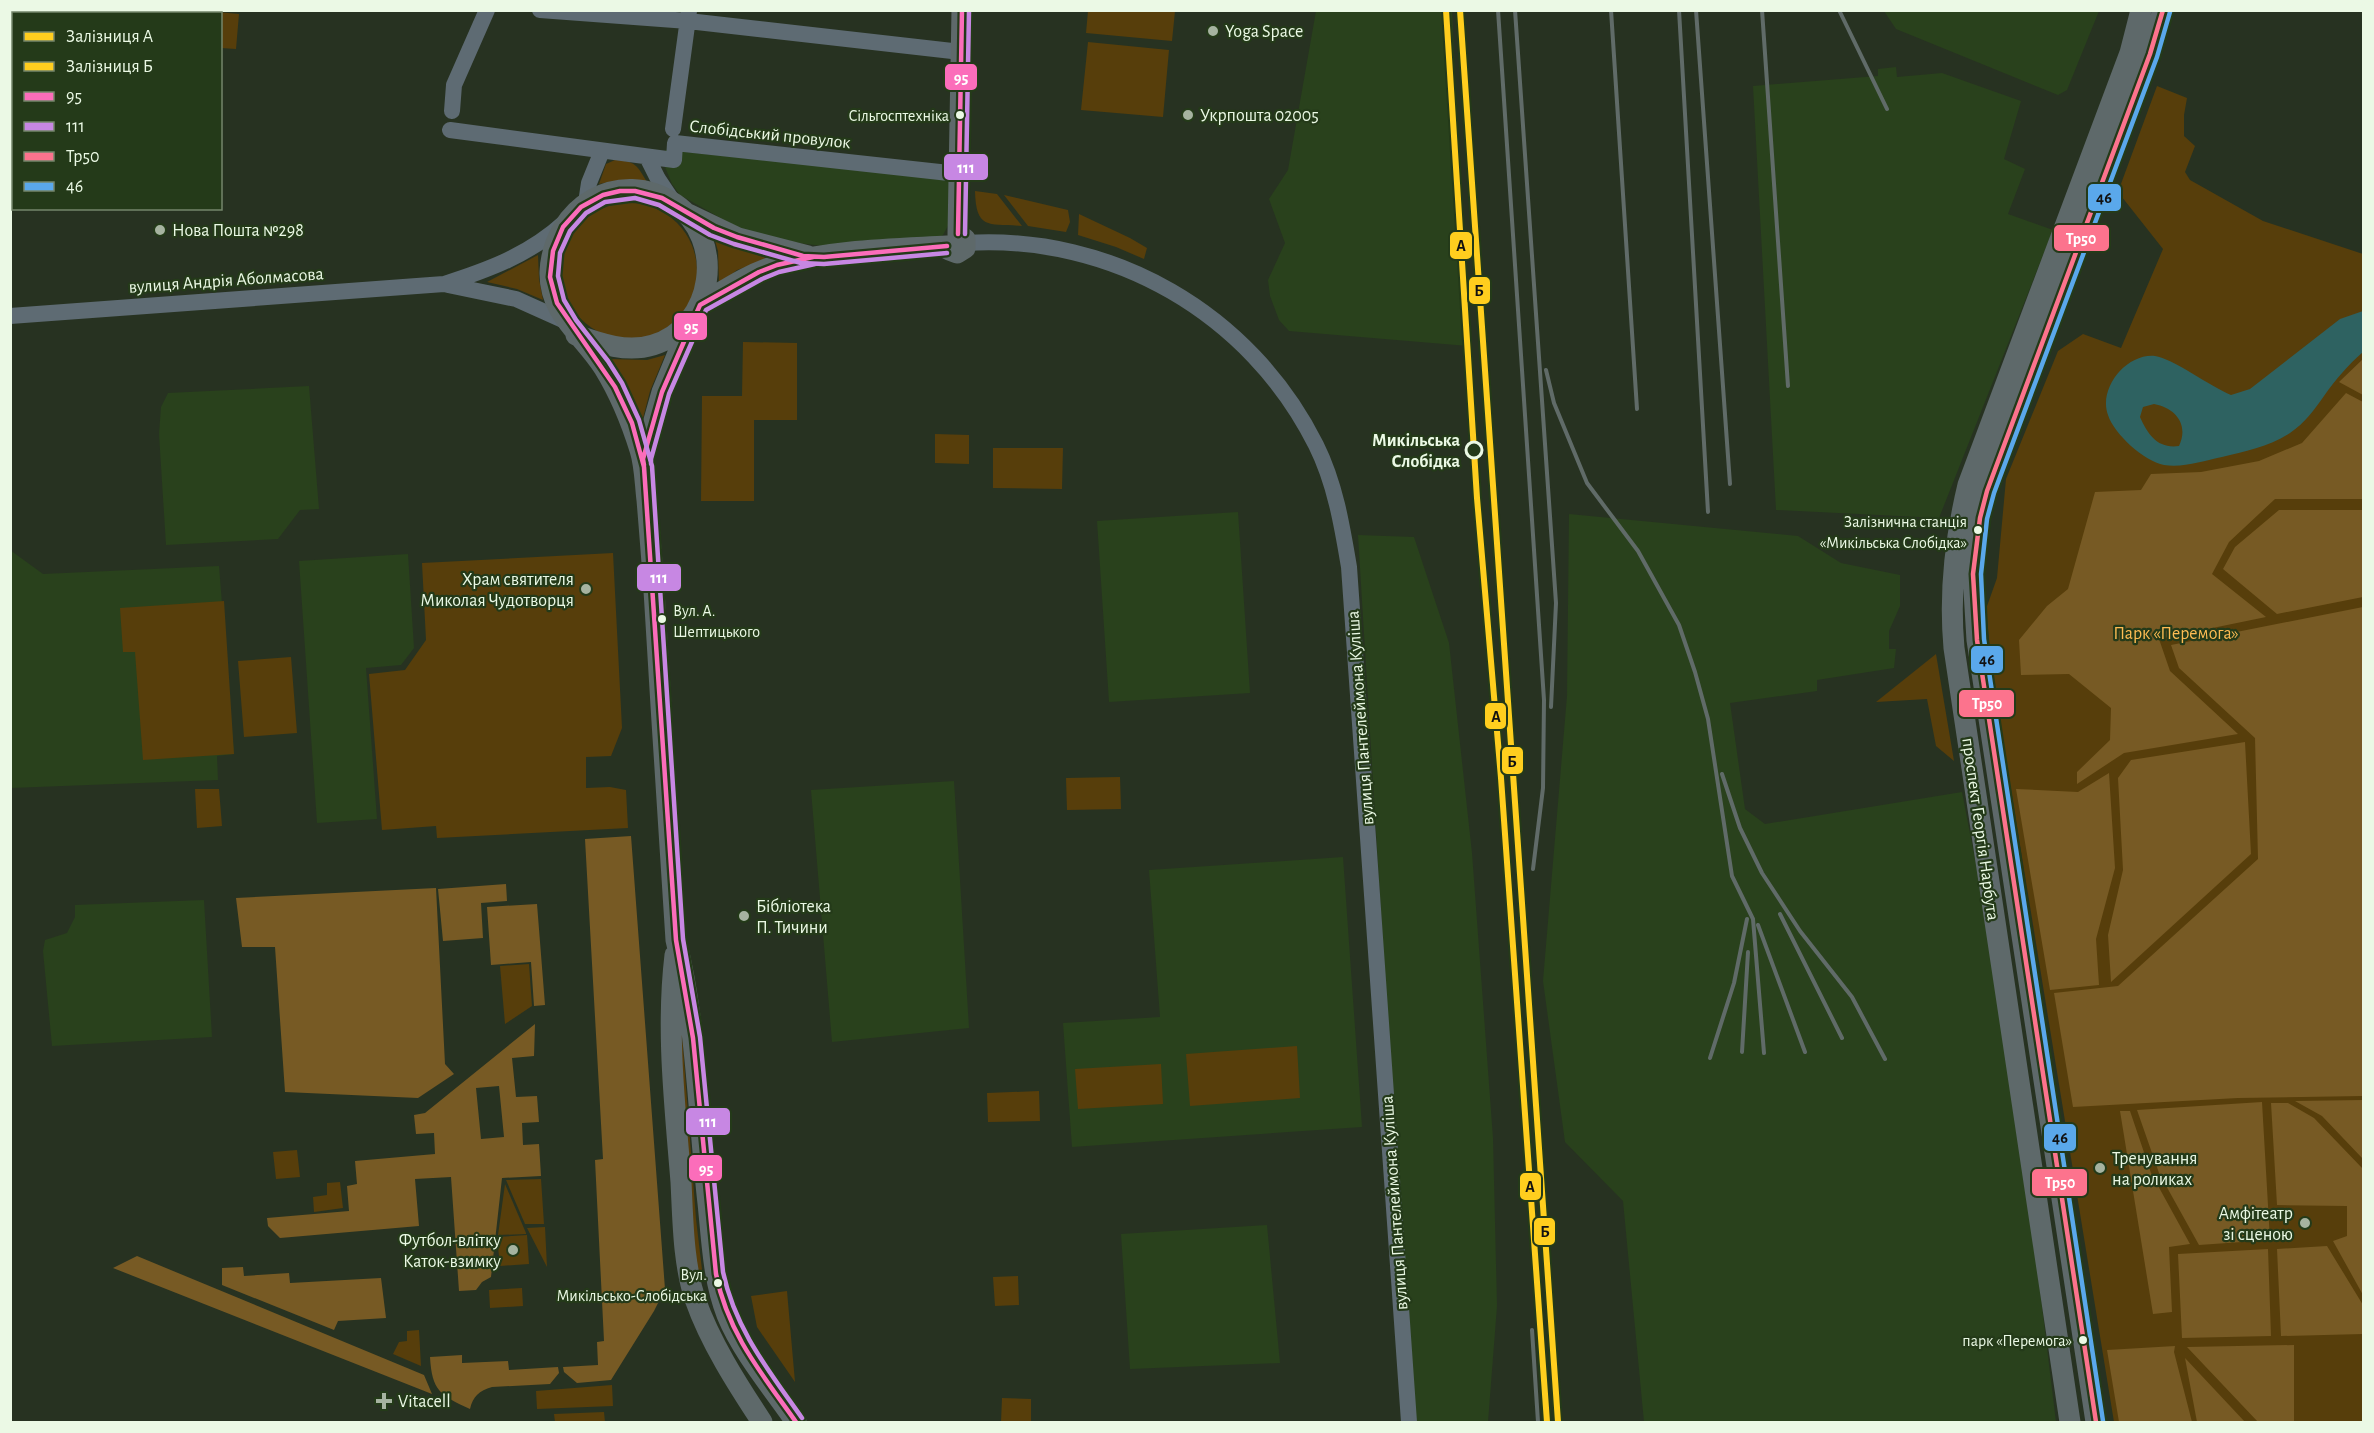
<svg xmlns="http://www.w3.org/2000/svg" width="2374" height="1433" font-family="'Alegreya Sans',sans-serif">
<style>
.built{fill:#29411c}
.green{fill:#573e0b}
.forest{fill:#775a24;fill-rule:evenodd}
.water{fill:#2e6261;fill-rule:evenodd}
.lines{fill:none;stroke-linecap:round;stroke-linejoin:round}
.minor{stroke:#5e6b73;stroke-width:16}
.major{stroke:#5e696a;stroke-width:21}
.rail{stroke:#606b68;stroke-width:4}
.bus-1-casing{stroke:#243a19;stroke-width:9}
.bus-2-casing{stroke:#243a19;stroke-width:9}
.bus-3-casing{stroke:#243a19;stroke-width:9}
.bus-4-casing{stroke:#243a19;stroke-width:9}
.bus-1{stroke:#fb6dba;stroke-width:4.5}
.bus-2{stroke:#c787e3;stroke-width:4.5}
.bus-3{stroke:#fc738d;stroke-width:4.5}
.bus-4{stroke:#5aa8eb;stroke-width:4.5}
.rail-1-casing{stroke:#243a19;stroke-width:10}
.rail-2-casing{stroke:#243a19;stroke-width:10}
.rail-1{stroke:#ffce1e;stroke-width:6}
.rail-2{stroke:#ffce1e;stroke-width:6}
.poi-dot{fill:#a6b3a0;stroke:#243a19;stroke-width:2}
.bus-dot{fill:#ebf9e5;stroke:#243a19;stroke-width:2}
.stop-dot{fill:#243a19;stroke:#ebf9e5;stroke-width:3}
.labels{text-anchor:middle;stroke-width:4.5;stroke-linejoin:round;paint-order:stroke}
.bus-label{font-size:16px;fill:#ebf9e5;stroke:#243a19;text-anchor:end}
.poi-label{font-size:18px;fill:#ebf9e5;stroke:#243a19;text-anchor:start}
.street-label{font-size:18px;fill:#ebf9e5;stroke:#243a19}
.stop-label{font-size:18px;font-weight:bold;fill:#ebf9e5;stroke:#243a19;text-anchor:end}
.park-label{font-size:18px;fill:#febc53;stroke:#243a19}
.line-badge{stroke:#243a19;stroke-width:2}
.badge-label{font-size:16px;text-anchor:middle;font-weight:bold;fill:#fff}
.pale-badge-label{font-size:16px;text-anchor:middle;font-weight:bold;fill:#111}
</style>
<rect width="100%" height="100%" fill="#273221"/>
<path class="built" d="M1316 11H1452L1468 346 1289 331 1279 320 1270 296 1268 280 1285 243 1269 199 1288 170Z
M1884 11H2099L2067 90 2058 95 1896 29Z
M1896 67 1897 77 1942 73 2021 101 2004 159 2025 169 2008 214 2053 230 1939 518 1776 510 1753 86 1878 76V69Z
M665 150 951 179V220L943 235 935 241 831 247 774 240 747 233 680 195 672 184 665 167Z
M309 386 319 509 300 510 278 539 166 545 159 434 161 407 168 393Z
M1238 512 1250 693 1109 702 1097 521Z
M1569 514 1798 536 1841 563 1900 575V606L1889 631V649H1896L1894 668 1817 680V691L1730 703 1745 809 1765 824 1962 792 1989 932 2035 1249 2056 1422H1644L1623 1201 1565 1142 1543 981 1567 696Z
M1358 535 1414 537 1449 643 1472 853 1493 1138 1497 1306 1488 1422H1412Z
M10 550 43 574 219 566 234 754 217 756 218 780 11 788Z
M408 554 414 648 401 665 366 668 377 819 317 823 299 561Z
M954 781 969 1028 832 1042 811 790Z
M1343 857 1362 1127 1072 1147 1063 1023 1160 1017 1149 870Z
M204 900 212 1037 52 1046 43 951 45 940 67 933 75 917V905Z
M1267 1225 1280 1363 1130 1369 1121 1234Z"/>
<path class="green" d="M1088 11H1175L1172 41 1086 33Z
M217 12 239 14 236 49 221 48 220 14 217 13Z
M1088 42 1169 50 1163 117 1081 110Z
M2157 86 2187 98 2184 115V136L2195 146 2185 172 2190 180 2263 221 2363 254V1422H2114L1993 679 1986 609 1997 578 2006 479 2058 351 2083 334 2121 348 2163 249 2118 192Z
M615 160C635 161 637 165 647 182 630 179 616 180 599 184L606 164Z
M975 191 997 194 1022 226C989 223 976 231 975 191Z
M1004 195 1068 210 1070 222 1066 232 1028 226Z
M561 271a68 68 0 1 1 136 0a68 68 0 1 1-136 0Z
M1079 214 1130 238 1147 248 1144 259 1116 247 1078 235Z
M714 237 738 248 769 259 737 270 719 284 718 251Z
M538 255 539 279 543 300 517 289 487 282Z
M743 342 797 343V420H754V501H701L702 396H742Z
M665 355 650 391 641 426 628 389 609 359 647 360Z
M935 434 969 435V464L935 463Z
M993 448H1063L1062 489 993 488Z
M613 553 622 728 611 756 586 757V788L610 787 626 790 628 828 437 838 436 826 382 830 369 674 405 670 426 640 422 563Z
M224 601 234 754 143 760 135 652H123L120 608Z
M1936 654 1954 761 1936 746 1927 699 1876 702Z
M291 657 297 733 244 737 238 661Z
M1120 777 1121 809 1067 810 1066 778Z
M195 789H219L222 826 197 828Z
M529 964 532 1006 505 1024 500 966Z
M681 1021 696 1219 703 1278 698 1280 680 1105Z
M1297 1046 1300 1098 1190 1106 1186 1054Z
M1161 1064 1163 1104 1078 1109 1075 1069Z
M1039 1091 1040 1121 988 1122 987 1093Z
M297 1150 300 1177 276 1179 273 1152Z
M541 1179 544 1224H525L506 1180Z
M340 1182 343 1208 314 1212 313 1197 327 1195V1183Z
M505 1184 526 1233V1234L498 1235Z
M545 1227 547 1267 527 1228Z
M527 1235 529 1264 500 1266 497 1237Z
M1018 1276 1019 1305 995 1306 993 1277Z
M522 1288 523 1306 490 1308 489 1290Z
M787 1291 795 1382 757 1327 751 1296Z
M419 1330 421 1366 393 1354 399 1342 407 1341V1331Z
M612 1385 613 1406 537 1409 536 1391Z
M1002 1398 1031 1399V1422H1001Z
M604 1412 605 1422H555L554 1414Z"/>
<path class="forest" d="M2363 359V395L2339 382Z
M2346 393 2363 402V499H2275L2229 542 2212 574 2266 617 2159 639 2170 671 2238 734 2124 753 2077 784V772L2110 740 2111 708 2069 674 2021 675 2019 640 2047 606 2068 589 2095 492 2141 490 2151 474 2201 472 2259 461 2302 443Z
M2279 510H2363V597L2277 614 2223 569 2235 547Z
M2363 607V1096L2238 1098 2073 1107 2054 993 2118 986 2258 859 2255 738 2179 668 2171 645Z
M2245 742 2251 854 2111 982 2108 935 2123 870 2118 778 2131 760Z
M2109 773 2115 868 2096 939 2099 985 2050 990 2016 789 2078 792Z
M631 836 665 1289 654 1311 611 1380 577 1383 564 1372 563 1367 598 1365 597 1342 604 1341 595 1160 603 1159 585 839Z
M506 884 507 901 481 903 483 938 443 941 438 889Z
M436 888 445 1064 454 1074 418 1098 285 1092 275 947H242L236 898Z
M537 904 545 1005 534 1006 531 962 491 965 487 907Z
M535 1024 534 1056 512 1058 516 1097 537 1096 539 1122 522 1123 523 1145 539 1144 541 1176 502 1178 491 1277 482 1282 476 1290 459 1291 451 1177 415 1179 419 1226 280 1238 268 1226 267 1218 349 1211 347 1186 357 1184 355 1161 435 1154 434 1133 416 1134 414 1115 425 1113ZM499 1086 504 1137 481 1139 476 1088Z
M2363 1100V1159L2322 1116 2295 1101Z
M2262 1102 2270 1240 2199 1245 2159 1173 2137 1110Z
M2271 1103H2288L2314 1118 2363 1169V1295L2333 1241 2347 1236V1206L2277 1205Z
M2120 1111H2130L2151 1173 2190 1244 2169 1247 2172 1312 2153 1314Z
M2327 1246 2363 1305V1334L2281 1336 2277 1249Z
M2268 1249 2271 1336 2182 1338 2178 1254Z
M137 1256 424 1375 432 1394 113 1268Z
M243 1267 244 1276 289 1273 290 1283 381 1278 386 1318 338 1321 334 1330 222 1285V1268Z
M2294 1345V1422H2258L2187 1347Z
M2175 1346 2174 1352 2192 1422H2119L2107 1350Z
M462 1355V1363L508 1361 509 1370 558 1367 559 1373 550 1384 492 1387C479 1391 473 1396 470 1409 440 1395 432 1391 430 1357Z
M2185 1358 2245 1422H2197Z"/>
<path class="water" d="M2363 311V352C2348 365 2335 380 2324 396 2314 410 2305 423 2290 433 2271 446 2244 452 2222 457 2203 461 2183 468 2164 465 2144 461 2114 434 2108 415 2098 388 2127 353 2155 356 2172 358 2211 387 2231 395L2250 389 2340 319ZM2154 404C2176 408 2189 425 2179 446 2158 449 2148 435 2140 417L2143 407Z"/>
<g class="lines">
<path class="minor" d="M540 10 688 21 961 52
M452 111 454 85 487 10
M673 129 689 11
M450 130 674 160 675 143 958 174
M647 157 658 179 674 203
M586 203 589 183 602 151
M966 243C1112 234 1250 313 1316 445 1335 483 1342 525 1349 567L1409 1422
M448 285 516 299 565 321
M10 316 444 284C488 270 529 255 564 223"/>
<path class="major" d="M688 214 738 238 808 256
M958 234 962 10
M947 246 949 250 957 253 965 248V239L958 234
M700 305C725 290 750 273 778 265 830 250 893 249 947 246
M576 335C601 344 627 353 653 345 715 326 726 239 675 204 619 166 553 207 550 272 549 314 584 336 604 368 620 394 631 421 640 450 645 466 645 484 647 500 650 536 653 572 655 607 662 718 668 829 676 940 697 1026 698 1115 708 1203 712 1241 713 1279 727 1315 742 1352 774 1390 796 1422
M643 459 662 392 690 324
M675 955C666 1031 675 1106 681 1182 683 1220 683 1262 695 1299 710 1342 737 1384 762 1422
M2070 1422 1954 648C1949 593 1955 539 1968 485L2130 53 2141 10
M2096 1422 1977 640 1973 574 1980 518 1987 491 2150 54 2163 10"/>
<path class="rail" d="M1498 10 1544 700 1543 788 1533 869
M1515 10 1556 603 1551 707
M1611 10 1637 409
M1679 10 1708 512
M1696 10 1730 484
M1762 10 1788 386
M1839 10 1887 109
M1546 370 1554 403 1587 483 1638 551 1679 625 1695 672 1708 719 1732 876 1753 919 1764 1053
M1722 774 1740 828 1762 873 1800 931 1852 997 1885 1059
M1780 914 1842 1038
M1758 925 1805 1052
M1742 1052 1748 952
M1710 1058 1734 983 1747 919
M1532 1330 1538 1422"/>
<defs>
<path id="bus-1" d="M958 234 962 10
M644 465 643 459 662 392 700 305 759 272 777 265 813 257
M796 1422C762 1374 728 1334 716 1274L693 1038 676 940 644 467 632 423 615 387 557 303 550 277 553 251 563 227 581 207 603 195 620 191H635L662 198 714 228 737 237 803 256 824 257 947 246"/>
<path id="bus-2" d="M965 234 969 10
M651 464V459L669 394 706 310 762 279 779 272 815 264
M802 1418C769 1371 735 1329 723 1272L700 1037 683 939 652 466 639 420 622 383 608 361 576 320 564 300 558 276 560 253 570 231 586 213 605 202 635 198 659 205 710 235 734 244 801 263 824 264 947 253"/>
<path id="bus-3" d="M2096 1422 1977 640 1973 574 1980 518 1987 491 2150 54 2163 10"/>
<path id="bus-4" d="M2103 1421 1984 639 1981 574 1987 519 1994 493 2157 57 2170 12"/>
</defs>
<use href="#bus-1" class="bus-1-casing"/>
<use href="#bus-2" class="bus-2-casing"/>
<use href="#bus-3" class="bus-3-casing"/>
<use href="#bus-4" class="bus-4-casing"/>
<use href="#bus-1" class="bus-1"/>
<use href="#bus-2" class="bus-2"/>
<use href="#bus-3" class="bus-3"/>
<use href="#bus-4" class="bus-4"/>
<defs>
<path id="rail-1" d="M1446 10 1477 498 1501 778 1547 1422"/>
<path id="rail-2" d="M1460 10 1558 1422"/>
</defs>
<use href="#rail-1" class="rail-1-casing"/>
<use href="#rail-2" class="rail-2-casing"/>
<use href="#rail-1" class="rail-1"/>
<use href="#rail-2" class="rail-2"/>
</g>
<g class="poi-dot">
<circle cx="1213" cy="31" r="6"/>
<circle cx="1188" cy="115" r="6"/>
<circle cx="160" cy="230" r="6"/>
<circle cx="586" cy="589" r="6"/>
<circle cx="744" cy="916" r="6"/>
<circle cx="2100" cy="1168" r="6"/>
<circle cx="2305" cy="1223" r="6"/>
<circle cx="513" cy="1250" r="6"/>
<path d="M381 1392h6v6h6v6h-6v6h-6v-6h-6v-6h6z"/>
</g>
<g class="bus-dot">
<circle cx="960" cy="115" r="5"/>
<circle cx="1978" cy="530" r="5"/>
<circle cx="662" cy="619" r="5"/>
<circle cx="718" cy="1283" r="5"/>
<circle cx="2083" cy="1340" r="5"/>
</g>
<circle class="stop-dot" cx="1474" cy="450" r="8"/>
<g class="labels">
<g class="bus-label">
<text x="949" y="121">Сільгосптехніка</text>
<text x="1967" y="527">Залізнична станція<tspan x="1967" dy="21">«Микільська Слобідка»</tspan></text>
<text x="673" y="616" text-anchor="start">Вул. А.<tspan x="673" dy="21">Шептицького</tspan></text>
<text x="707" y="1280">Вул.<tspan x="707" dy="21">Микільсько-Слобідська</tspan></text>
<text x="2072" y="1346">парк «Перемога»</text>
</g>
<g class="poi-label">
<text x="1225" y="37">Yoga Space</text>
<text x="1200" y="121">Укрпошта 02005</text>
<text x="172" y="236">Нова Пошта №298</text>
<text x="574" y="585" text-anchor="end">Храм святителя<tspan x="574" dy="21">Миколая Чудотворця</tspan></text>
<text x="756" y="912">Бібліотека<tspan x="756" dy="21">П. Тичини</tspan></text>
<text x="2112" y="1164">Тренування<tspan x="2112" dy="21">на роликах</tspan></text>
<text x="2293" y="1219" text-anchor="end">Амфітеатр<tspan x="2293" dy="21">зі сценою</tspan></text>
<text x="501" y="1246" text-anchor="end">Футбол-влітку<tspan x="501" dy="21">Каток-взимку</tspan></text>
<text x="398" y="1407">Vitacell</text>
</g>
<g class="street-label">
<text transform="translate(770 134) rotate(6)" y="6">Слобідський провулок</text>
<text transform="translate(226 280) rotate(-4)" y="6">вулиця Андрія Аболмасова</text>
<text transform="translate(1360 718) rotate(-94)" y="6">вулиця Пантелеймона Куліша</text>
<text transform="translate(1981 829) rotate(82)" y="6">проспект Георгія Нарбута</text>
<text transform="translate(1394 1203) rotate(-94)" y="6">вулиця Пантелеймона Куліша</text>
</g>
<g class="stop-label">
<text x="1460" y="446">Микільська<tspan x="1460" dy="21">Слобідка</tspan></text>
</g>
<g class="park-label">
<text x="2176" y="639">Парк «Перемога»</text>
</g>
</g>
<g class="line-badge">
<rect x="944" y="63" width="34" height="28" rx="6" fill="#fb6dba"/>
<rect x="943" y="153" width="46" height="28" rx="6" fill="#c787e3"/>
<rect x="2087" y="183" width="35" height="29" rx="6" fill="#5aa8eb"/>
<rect x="2053" y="224" width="57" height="28" rx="6" fill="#fc738d"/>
<rect x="1449" y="231" width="24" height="29" rx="6" fill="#ffce1e"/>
<rect x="1468" y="276" width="23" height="29" rx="6" fill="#ffce1e"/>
<rect x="673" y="312" width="35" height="29" rx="6" fill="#fb6dba"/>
<rect x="636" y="563" width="46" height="29" rx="6" fill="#c787e3"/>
<rect x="1970" y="645" width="34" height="29" rx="6" fill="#5aa8eb"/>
<rect x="1958" y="689" width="57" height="29" rx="6" fill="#fc738d"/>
<rect x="1484" y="702" width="23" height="28" rx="6" fill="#ffce1e"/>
<rect x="1501" y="746" width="23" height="29" rx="6" fill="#ffce1e"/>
<rect x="685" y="1107" width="46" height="29" rx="6" fill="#c787e3"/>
<rect x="2043" y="1123" width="34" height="29" rx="6" fill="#5aa8eb"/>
<rect x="688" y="1154" width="35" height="28" rx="6" fill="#fb6dba"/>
<rect x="2031" y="1168" width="57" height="29" rx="6" fill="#fc738d"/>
<rect x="1519" y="1172" width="23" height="29" rx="6" fill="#ffce1e"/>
<rect x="1533" y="1217" width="23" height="29" rx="6" fill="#ffce1e"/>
</g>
<g class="badge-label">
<text x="961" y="83">95</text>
<text x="966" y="173">111</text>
<text x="2081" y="244">Тр50</text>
<text x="691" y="332">95</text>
<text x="659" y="583">111</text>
<text x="1987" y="709">Тр50</text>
<text x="708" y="1127">111</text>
<text x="706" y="1174">95</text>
<text x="2060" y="1188">Тр50</text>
</g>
<g class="pale-badge-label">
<text x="2104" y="203">46</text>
<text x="1461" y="251">A</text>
<text x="1479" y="296">Б</text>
<text x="1987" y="665">46</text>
<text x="1496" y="722">A</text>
<text x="1512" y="767">Б</text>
<text x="2060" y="1143">46</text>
<text x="1530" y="1192">A</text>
<text x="1545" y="1237">Б</text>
</g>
<rect width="2374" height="1433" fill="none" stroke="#ebf9e5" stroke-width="24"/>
<rect x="12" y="12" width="210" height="198" fill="#243a19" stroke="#74866b" stroke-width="1.5"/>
<rect x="24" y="32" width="30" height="9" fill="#ffce1e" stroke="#74866b" stroke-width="1.5"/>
<text x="66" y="42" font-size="18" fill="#ebf9e5">Залізниця A</text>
<rect x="24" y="62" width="30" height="9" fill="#ffce1e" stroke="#74866b" stroke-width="1.5"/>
<text x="66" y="72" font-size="18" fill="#ebf9e5">Залізниця Б</text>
<rect x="24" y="92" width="30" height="9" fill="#fb6dba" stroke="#74866b" stroke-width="1.5"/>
<text x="66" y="102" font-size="18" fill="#ebf9e5">95</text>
<rect x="24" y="122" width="30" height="9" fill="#c787e3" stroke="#74866b" stroke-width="1.5"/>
<text x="66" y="132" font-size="18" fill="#ebf9e5">111</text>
<rect x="24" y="152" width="30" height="9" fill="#fc738d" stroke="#74866b" stroke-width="1.5"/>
<text x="66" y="162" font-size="18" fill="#ebf9e5">Тр50</text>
<rect x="24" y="182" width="30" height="9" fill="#5aa8eb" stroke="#74866b" stroke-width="1.5"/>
<text x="66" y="192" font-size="18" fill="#ebf9e5">46</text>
</svg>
